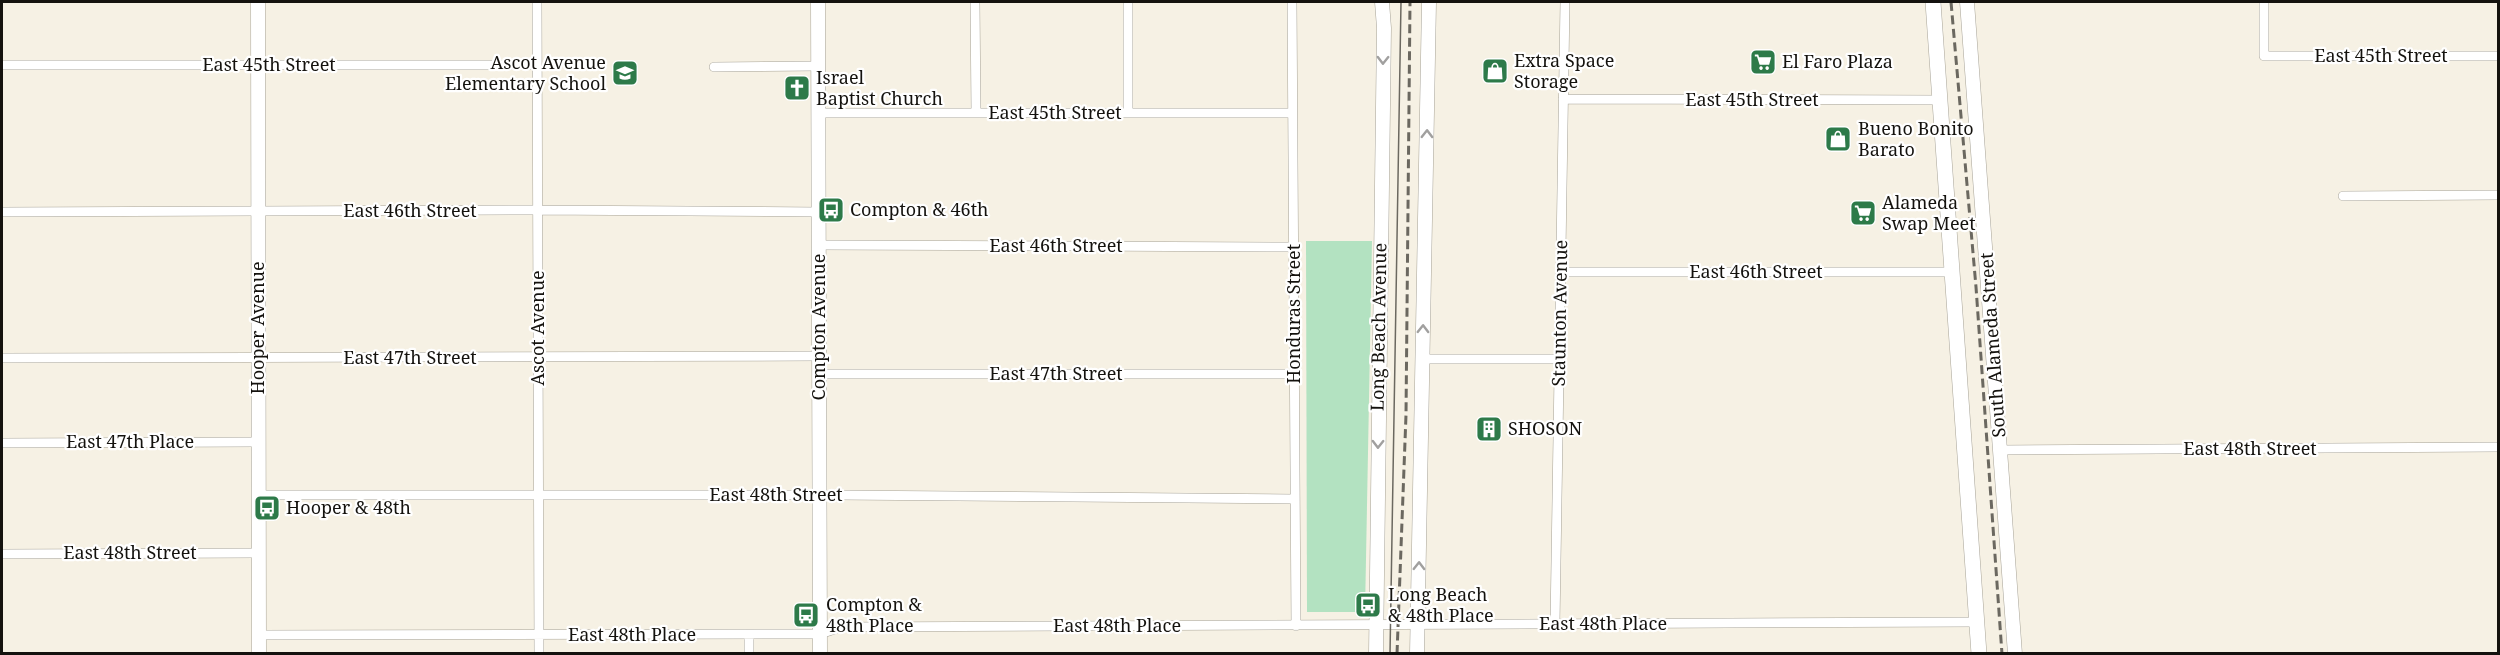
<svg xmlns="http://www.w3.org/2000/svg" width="2500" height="655" font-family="'Noto Serif',serif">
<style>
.green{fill:#b3e2c1}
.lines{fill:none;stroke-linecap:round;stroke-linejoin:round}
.street-casing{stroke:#a7a397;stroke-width:10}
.secondary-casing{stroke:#a7a397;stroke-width:15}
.primary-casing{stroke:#a7a397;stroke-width:16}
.street{stroke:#fff;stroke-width:9}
.secondary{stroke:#fff;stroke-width:14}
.primary{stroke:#fff;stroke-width:15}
.tram{stroke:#6b6860;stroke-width:1.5}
.rail{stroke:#6b6860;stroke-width:3;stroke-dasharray:9 4.5;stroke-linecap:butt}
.oneway{stroke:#a1a09f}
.labels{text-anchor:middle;stroke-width:4.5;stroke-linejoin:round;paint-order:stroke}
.street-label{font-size:18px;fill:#14120e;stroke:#fff}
.poi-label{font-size:18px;fill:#14120e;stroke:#fff;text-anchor:start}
</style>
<rect width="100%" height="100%" fill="#f6f1e4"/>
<path class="green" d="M1306 241H1372L1365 612H1307Z"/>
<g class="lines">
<defs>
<path id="street" d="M537 2 539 654
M975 2 976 113
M1292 2 1296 626
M2264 2V56H2498
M2 65H537
M714 67 818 66
M1563 99 1940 100
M819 113H1292
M1128 113V2
M2343 196 2498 195
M2 212 538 210 819 212
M819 245 1293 247
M1560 272H1952
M2 358 818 356
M1423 359H1559
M818 374H1294
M2 443 258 442
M2001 450 2498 447
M259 495H838L1294 499
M2 554 259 553
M1555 624 1565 2
M259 635 820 634 841 627 1976 622
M749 635V654"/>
<path id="secondary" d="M258 2 259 654
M818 2 820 654
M1967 2 2015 654
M1376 654 1384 28 1382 2
M1417 654 1429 2"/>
<path id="primary" d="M1933 2 1979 654"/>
</defs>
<use href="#street" class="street-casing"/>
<use href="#secondary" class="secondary-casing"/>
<use href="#primary" class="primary-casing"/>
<use href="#street" class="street"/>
<use href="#secondary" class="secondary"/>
<use href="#primary" class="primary"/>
<path class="tram" d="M1390 654 1401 2"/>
<path class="rail" d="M1951 2 1976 287 2002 654
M1397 654 1406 415 1410 2"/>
</g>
<defs><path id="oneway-chevron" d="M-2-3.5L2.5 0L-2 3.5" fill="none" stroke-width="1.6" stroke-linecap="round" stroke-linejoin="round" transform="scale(1.5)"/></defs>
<g class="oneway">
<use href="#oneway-chevron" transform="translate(1383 60) rotate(91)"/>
<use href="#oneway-chevron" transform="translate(1427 134) rotate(-89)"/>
<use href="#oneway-chevron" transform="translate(1423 329) rotate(-89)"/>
<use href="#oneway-chevron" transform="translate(1378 444) rotate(91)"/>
<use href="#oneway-chevron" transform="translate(1419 566) rotate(-89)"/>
</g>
<defs>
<symbol id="supermarket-square" viewBox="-11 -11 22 22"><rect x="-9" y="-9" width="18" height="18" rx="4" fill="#2d7a49" stroke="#fff"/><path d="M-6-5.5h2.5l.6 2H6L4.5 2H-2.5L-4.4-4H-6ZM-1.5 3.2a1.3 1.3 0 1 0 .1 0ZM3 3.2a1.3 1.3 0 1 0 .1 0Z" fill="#fff"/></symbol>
<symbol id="shop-square" viewBox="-11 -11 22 22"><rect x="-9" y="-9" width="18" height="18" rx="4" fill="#2d7a49" stroke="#fff"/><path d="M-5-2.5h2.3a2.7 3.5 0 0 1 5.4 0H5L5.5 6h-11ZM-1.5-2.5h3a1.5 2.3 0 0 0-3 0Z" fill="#fff"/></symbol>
<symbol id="school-square" viewBox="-11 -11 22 22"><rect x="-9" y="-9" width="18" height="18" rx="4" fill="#2d7a49" stroke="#fff"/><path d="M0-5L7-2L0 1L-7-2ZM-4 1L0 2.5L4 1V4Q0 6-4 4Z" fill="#fff"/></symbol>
<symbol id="church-square" viewBox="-11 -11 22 22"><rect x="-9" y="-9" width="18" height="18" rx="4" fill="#2d7a49" stroke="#fff"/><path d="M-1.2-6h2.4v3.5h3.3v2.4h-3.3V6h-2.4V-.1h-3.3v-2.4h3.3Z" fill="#fff"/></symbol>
<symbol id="bus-square" viewBox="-11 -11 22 22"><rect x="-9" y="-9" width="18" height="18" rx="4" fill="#2d7a49" stroke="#fff"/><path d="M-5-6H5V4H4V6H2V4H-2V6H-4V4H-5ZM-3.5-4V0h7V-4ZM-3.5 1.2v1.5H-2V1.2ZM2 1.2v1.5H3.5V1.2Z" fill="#fff"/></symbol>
<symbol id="building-square" viewBox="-11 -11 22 22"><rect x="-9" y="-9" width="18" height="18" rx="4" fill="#2d7a49" stroke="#fff"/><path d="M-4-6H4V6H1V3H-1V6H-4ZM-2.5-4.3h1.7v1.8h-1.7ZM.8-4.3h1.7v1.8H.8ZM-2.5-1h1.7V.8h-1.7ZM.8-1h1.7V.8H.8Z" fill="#fff"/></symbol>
</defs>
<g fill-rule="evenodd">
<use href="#supermarket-square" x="1748" y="47" width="30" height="30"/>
<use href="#shop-square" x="1480" y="56" width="30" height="30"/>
<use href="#school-square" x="610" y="58" width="30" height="30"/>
<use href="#church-square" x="782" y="73" width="30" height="30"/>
<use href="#shop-square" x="1823" y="124" width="30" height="30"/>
<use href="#bus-square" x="816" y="195" width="30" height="30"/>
<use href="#supermarket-square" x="1848" y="198" width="30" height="30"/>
<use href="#building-square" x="1474" y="414" width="30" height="30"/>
<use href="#bus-square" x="252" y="493" width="30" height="30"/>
<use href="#bus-square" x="1353" y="590" width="30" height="30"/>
<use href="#bus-square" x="791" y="600" width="30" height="30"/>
</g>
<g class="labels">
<g class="street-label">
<text x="2381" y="62">East 45th Street</text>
<text x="269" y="71">East 45th Street</text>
<text x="1752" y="106">East 45th Street</text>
<text x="1055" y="119">East 45th Street</text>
<text x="410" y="217">East 46th Street</text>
<text x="1056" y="252">East 46th Street</text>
<text x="1756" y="278">East 46th Street</text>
<text transform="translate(1560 313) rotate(-89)" y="6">Staunton Avenue</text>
<text transform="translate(1294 314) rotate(-90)" y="6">Honduras Street</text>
<text transform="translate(819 327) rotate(-90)" y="6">Compton Avenue</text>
<text transform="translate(1379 327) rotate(-89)" y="6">Long Beach Avenue</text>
<text transform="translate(258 328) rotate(-90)" y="6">Hooper Avenue</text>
<text transform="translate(538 328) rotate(-90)" y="6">Ascot Avenue</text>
<text transform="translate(1993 345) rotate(-94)" y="6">South Alameda Street</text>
<text x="410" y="364">East 47th Street</text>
<text x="1056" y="380">East 47th Street</text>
<text x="130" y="448">East 47th Place</text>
<text x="2250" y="455">East 48th Street</text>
<text x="776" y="501">East 48th Street</text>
<text x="130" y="559">East 48th Street</text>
<text x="1603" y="630">East 48th Place</text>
<text x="1117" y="632">East 48th Place</text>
<text x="632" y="641">East 48th Place</text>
</g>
<g class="poi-label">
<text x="1514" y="67">Extra Space<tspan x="1514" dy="21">Storage</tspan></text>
<text x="1782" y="68">El Faro Plaza</text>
<text x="606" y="69" text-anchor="end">Ascot Avenue<tspan x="606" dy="21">Elementary School</tspan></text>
<text x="816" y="84">Israel<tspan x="816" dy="21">Baptist Church</tspan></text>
<text x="1858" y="135">Bueno Bonito<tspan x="1858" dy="21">Barato</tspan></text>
<text x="1882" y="209">Alameda<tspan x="1882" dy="21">Swap Meet</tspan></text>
<text x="850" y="216">Compton &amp; 46th</text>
<text x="1508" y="435">SHOSON</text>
<text x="286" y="514">Hooper &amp; 48th</text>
<text x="1388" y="601">Long Beach<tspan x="1388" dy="21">&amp; 48th Place</tspan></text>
<text x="826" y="611">Compton &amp;<tspan x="826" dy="21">48th Place</tspan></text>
</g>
</g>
<rect width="2500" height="655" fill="none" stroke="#14120e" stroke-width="6"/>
</svg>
